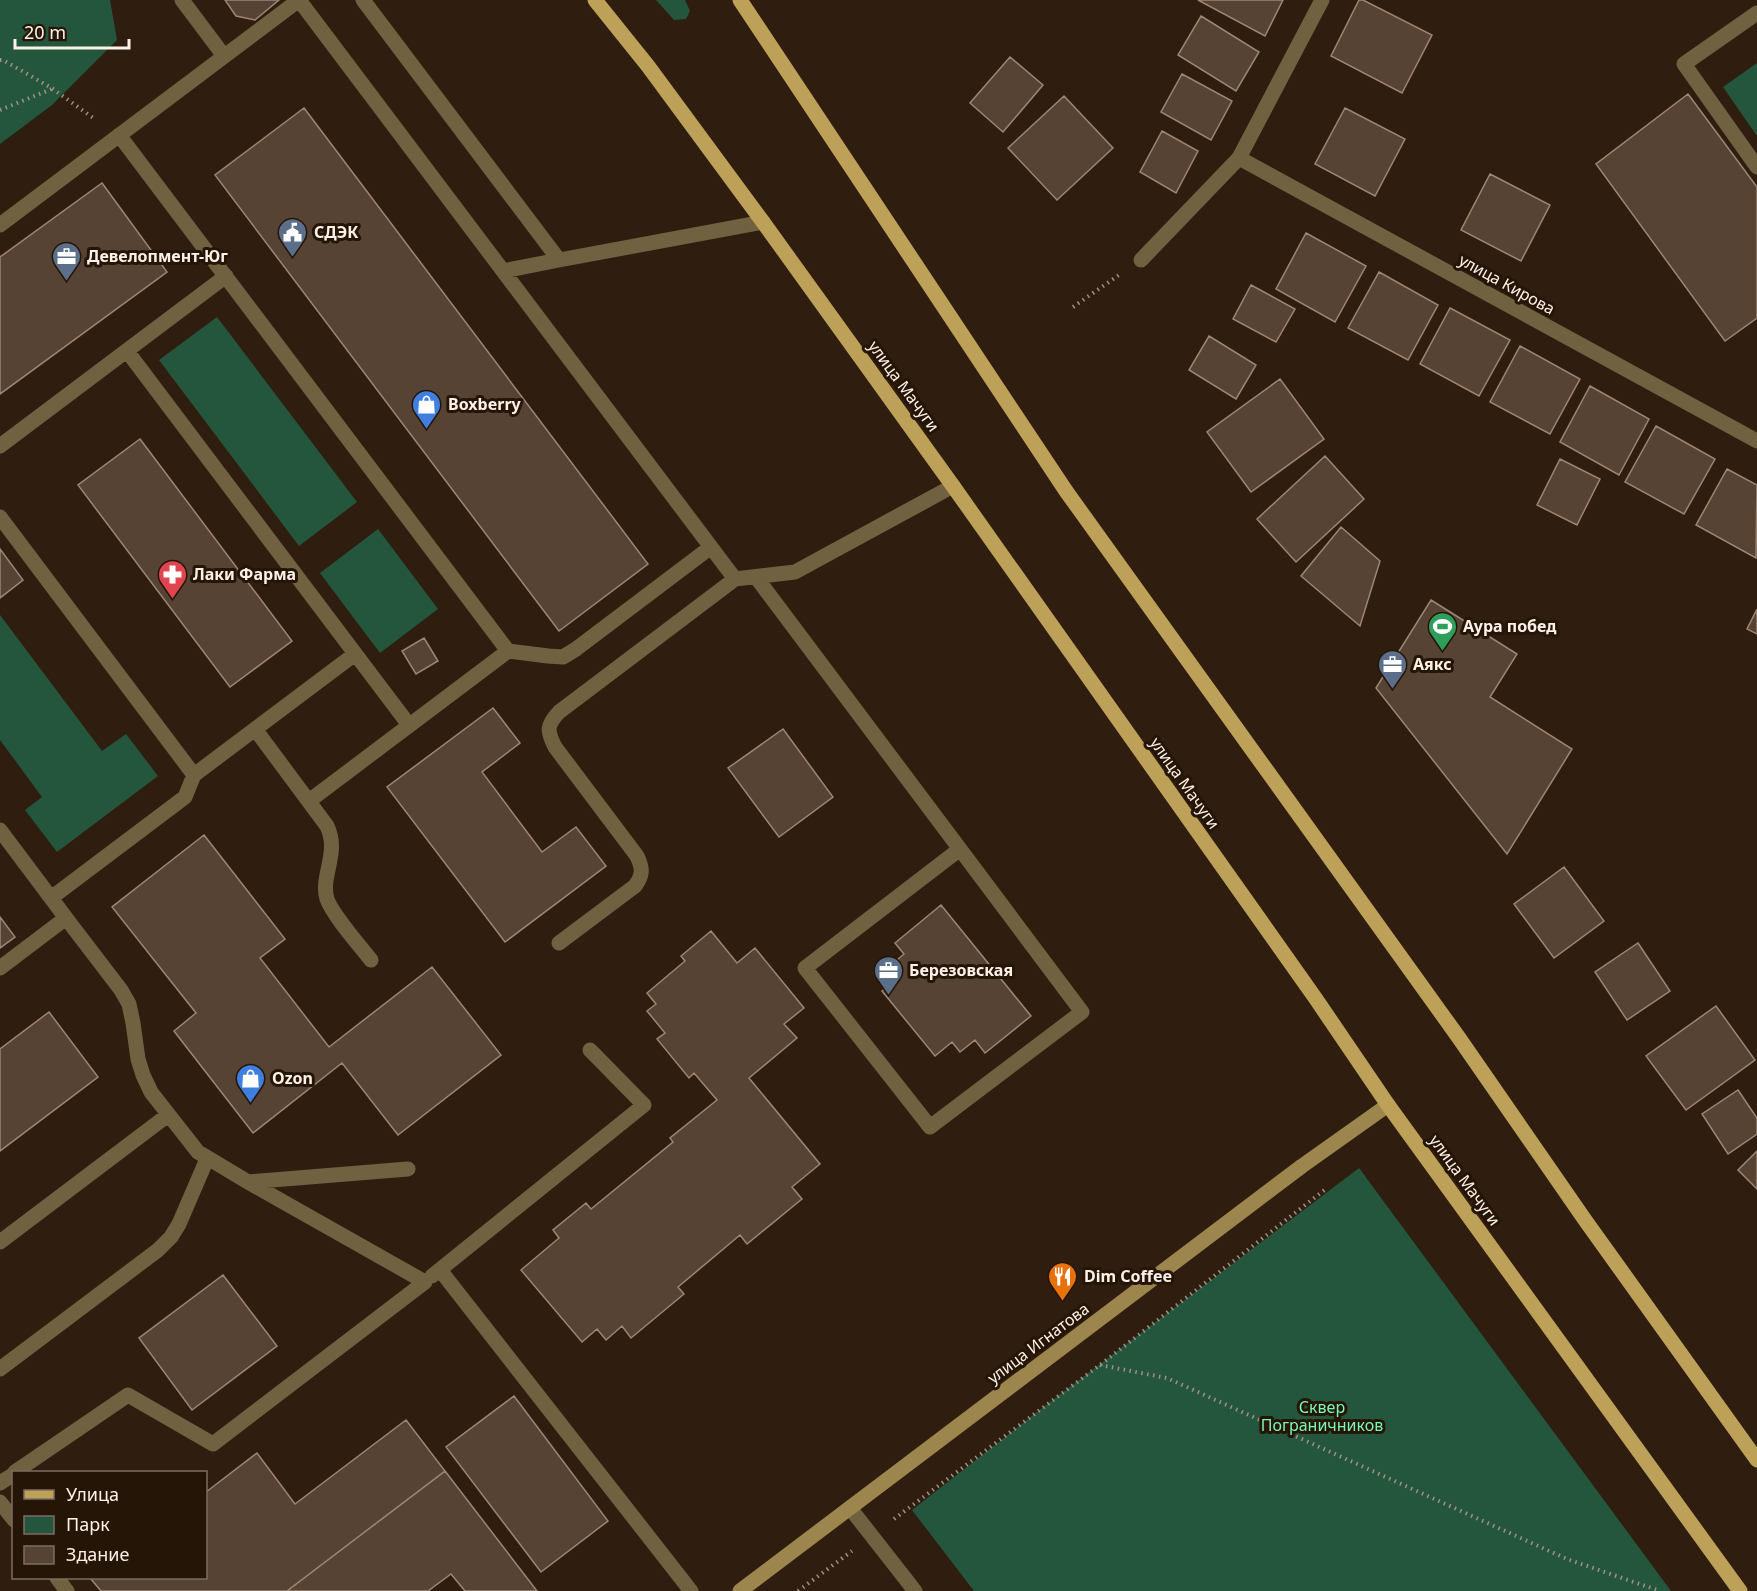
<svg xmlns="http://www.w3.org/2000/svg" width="1757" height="1591" font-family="'Noto Sans',sans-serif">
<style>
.green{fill:#23563d}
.building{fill:#574334;stroke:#9c8675;stroke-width:1.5}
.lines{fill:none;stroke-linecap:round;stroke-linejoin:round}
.path{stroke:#a09186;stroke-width:4;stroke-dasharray:1.5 4.5;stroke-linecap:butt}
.lane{stroke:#706240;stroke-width:15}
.street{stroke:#706240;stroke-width:15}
.secondary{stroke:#9c864e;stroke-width:15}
.primary{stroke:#bea158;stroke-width:15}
.labels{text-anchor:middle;stroke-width:6;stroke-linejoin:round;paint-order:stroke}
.poi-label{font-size:16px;font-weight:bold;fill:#fef1e8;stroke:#251507;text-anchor:start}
.street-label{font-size:16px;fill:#fef1e8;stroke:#251507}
.park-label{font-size:16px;fill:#78f9b9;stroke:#251507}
</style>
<rect width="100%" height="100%" fill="#2f1e10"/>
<path class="green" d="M0 0H110L117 40 52 105 0 144Z
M656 0H685L690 11 686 19 674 20Z
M1757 63V136L1723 87Z
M217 317 357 502 299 546 159 360Z
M378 529 438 609 380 653 320 573Z
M0 615 102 751 126 734 158 776 57 852 25 810 42 797 0 740Z
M1359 1168 1671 1591H974L912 1510 1046 1405Z"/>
<path class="building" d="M225 0H279L255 20 236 16Z
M1198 0H1283L1265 36Z
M1359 0H1363L1432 35 1402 93 1331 56Z
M1201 16 1259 52 1236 91 1178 55Z
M1010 57 1043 85 1003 132 970 103Z
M1182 74 1232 101 1211 140 1161 112Z
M1688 94 1757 187V318L1725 341 1596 164Z
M1064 96 1113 148 1057 200 1008 148Z
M304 108 648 564 559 631 215 175Z
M1345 108 1405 139 1375 196 1315 164Z
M1162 131 1198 151 1176 193 1140 172Z
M1490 174 1550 205 1521 261 1461 230Z
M102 183 167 272 0 394V257Z
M1306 233 1366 266 1335 322 1276 289Z
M1379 272 1438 305 1408 360 1348 328Z
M1251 285 1295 309 1276 342 1233 319Z
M1450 308 1510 340 1479 396 1420 364Z
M1209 336 1256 365 1236 399 1189 370Z
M1520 346 1580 379 1550 434 1490 402Z
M1280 379 1324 439 1251 492 1207 432Z
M1590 386 1649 419 1619 475 1560 442Z
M1656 426 1715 459 1684 514 1625 482Z
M140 439 292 641 230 687 78 485Z
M1325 456 1364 499 1296 562 1257 519Z
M1560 459 1600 479 1577 525 1537 505Z
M1727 469 1757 485 1756 558 1696 525Z
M1341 527 1380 561 1360 626 1301 576Z
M0 549 23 580 0 598Z
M1431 600 1517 654 1490 697 1572 749 1507 854 1376 688Z
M1757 609V634L1747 629Z
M424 638 438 661 416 674 402 651Z
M493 708 520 743 482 772 542 852 576 827 606 866 505 942 387 787Z
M783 729 833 797 779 837 728 768Z
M204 835 285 939 260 958 329 1047 432 967 501 1055 398 1135 342 1063 253 1133 174 1031 196 1013 112 907Z
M1564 867 1604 921 1554 958 1514 904Z
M941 905 1031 1016 985 1053 975 1040 960 1052 952 1042 935 1056 882 991 898 978 889 967 904 954 895 943Z
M0 917 15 937 0 948Z
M711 931 737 963 755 948 804 1008 784 1024 797 1038 749 1078 820 1164 792 1187 802 1199 747 1244 740 1235 678 1287 684 1294 631 1338 622 1326 606 1340 597 1329 582 1342 521 1270 559 1238 553 1230 586 1203 591 1209 673 1142 670 1138 717 1100 694 1073 689 1078 657 1039 665 1033 647 1011 656 1004 647 993 685 961 681 956Z
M1638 943 1670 991 1627 1020 1595 972Z
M1716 1006 1755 1060 1686 1110 1646 1056Z
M49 1012 98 1077 0 1151V1049Z
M1738 1090 1757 1118V1134L1728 1154 1702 1114Z
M1757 1151V1189L1738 1170Z
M223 1275 277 1346 192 1410 139 1338Z
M514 1396 608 1521 541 1572 446 1447Z
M406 1420 445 1471 287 1591H101L90 1578H206V1492L257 1453 295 1504Z
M445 1471 537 1591H465L451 1574 428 1591H287Z"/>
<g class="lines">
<path class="path" d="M0 60H3L53 89 96 120
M0 110 52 89
M1073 307 1119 275
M1100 1365 1167 1378 1567 1559 1660 1591
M894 1519 1100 1365 1327 1188
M798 1591 852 1551"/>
<path class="lane" d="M182 0 224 56
M363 0 559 260 763 222
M1757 13 1684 64 1757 167
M119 135 508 651
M0 225 299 0 735 579 795 572 953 486
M503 271 559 260
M127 351 409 725
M0 446 226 276
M0 517 194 775
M756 577 1082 1012 930 1127 805 968 960 849
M255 729 327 826C340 853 320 876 327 899 332 914 360 946 371 960
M309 801 508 651 548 656 563 657 576 649 711 547
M0 830 66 918 0 968
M51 898 185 797 194 775 355 654
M559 943 635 886C643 875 643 869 637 856L555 747C547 731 546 726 559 712L735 579
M248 1182 408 1169
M0 1242 168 1115
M440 1270 691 1591
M432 1276 644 1105 590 1050
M0 1369 158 1250 171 1237 179 1224 207 1159
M15 1472 128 1395 213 1444 425 1282 248 1182 198 1152 151 1092 143 1075 138 1059 133 1023 129 1004 121 990 66 918
M0 1483 14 1474
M0 1502 14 1520
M850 1508 915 1591
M57 1578 67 1591"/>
<path class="street" d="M1239 158 1757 441
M1141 260 1239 158 1322 0"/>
<path class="secondary" d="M740 1591 1302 1166 1388 1105"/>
<path class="primary" d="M595 0 648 66 763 222 953 486 1316 999 1388 1105 1740 1591
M740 0 1066 491 1459 1038 1585 1220 1757 1460"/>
</g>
<defs>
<symbol id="civic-pin" viewBox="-11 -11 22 30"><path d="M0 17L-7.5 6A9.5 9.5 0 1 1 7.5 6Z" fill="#5c6f8a" stroke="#251507"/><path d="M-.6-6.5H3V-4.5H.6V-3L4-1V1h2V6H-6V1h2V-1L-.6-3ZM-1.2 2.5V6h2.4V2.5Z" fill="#fff"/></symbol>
<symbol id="office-pin" viewBox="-11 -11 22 30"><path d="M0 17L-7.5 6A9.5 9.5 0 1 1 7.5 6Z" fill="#5c6f8a" stroke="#251507"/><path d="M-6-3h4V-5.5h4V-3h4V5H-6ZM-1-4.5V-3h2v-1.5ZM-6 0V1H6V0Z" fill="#fff"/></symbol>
<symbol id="shop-pin" viewBox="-11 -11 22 30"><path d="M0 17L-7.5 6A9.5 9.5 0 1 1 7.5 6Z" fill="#3f7fe0" stroke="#251507"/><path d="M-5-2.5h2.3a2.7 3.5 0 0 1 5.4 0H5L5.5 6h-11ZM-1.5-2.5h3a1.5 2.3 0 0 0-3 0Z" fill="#fff"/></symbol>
<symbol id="pharmacy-pin" viewBox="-11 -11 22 30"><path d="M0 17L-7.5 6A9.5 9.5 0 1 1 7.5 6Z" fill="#e0444e" stroke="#251507"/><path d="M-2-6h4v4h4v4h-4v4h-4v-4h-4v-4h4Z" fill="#fff"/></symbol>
<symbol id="stadium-pin" viewBox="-11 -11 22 30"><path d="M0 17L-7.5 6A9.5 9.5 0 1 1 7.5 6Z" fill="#2e9e5b" stroke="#251507"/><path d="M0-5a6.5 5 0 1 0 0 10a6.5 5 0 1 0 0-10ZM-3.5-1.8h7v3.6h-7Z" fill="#fff"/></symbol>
<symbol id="restaurant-pin" viewBox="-11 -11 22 30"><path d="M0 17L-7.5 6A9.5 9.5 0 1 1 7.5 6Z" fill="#e8710a" stroke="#251507"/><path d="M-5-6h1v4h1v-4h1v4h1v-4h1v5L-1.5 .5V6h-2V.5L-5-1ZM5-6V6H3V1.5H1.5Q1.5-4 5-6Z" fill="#fff"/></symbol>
</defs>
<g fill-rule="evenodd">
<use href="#civic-pin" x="276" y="216" width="33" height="45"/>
<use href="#office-pin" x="50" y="240" width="33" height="45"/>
<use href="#shop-pin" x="410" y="388" width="33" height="45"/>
<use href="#pharmacy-pin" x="156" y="558" width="33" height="45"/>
<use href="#stadium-pin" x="1426" y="610" width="33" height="45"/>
<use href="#office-pin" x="1376" y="648" width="33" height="45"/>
<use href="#office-pin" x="872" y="954" width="33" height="45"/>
<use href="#shop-pin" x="234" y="1062" width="33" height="45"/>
<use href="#restaurant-pin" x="1046" y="1260" width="33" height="45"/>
</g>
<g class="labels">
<g class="poi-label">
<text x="314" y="238">СДЭК</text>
<text x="87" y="262">Девелопмент-Юг</text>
<text x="448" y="410">Boxberry</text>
<text x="193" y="580">Лаки Фарма</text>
<text x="1463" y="632">Аура побед</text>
<text x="1413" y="670">Аякс</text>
<text x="909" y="976">Березовская</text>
<text x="272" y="1084">Ozon</text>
<text x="1084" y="1282">Dim Coffee</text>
</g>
<g class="street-label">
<text transform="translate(1507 284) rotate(29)" y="6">улица Кирова</text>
<text transform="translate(904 386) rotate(54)" y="6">улица Мачуги</text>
<text transform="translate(1185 783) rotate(55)" y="6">улица Мачуги</text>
<text transform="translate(1465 1180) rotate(54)" y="6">улица Мачуги</text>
<text transform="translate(1038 1343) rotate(-37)" y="6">улица Игнатова</text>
</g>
<g class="park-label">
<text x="1322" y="1413">Сквер<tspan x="1322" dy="18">Пограничников</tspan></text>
</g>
</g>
<rect x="12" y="1471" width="195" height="108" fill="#251507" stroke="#7c6d61" stroke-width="1.5"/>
<rect x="24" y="1490" width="30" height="9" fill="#bea158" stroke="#7c6d61" stroke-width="1.5"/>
<text x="66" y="1501" font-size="18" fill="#fef1e8">Улица</text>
<rect x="24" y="1516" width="30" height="18" fill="#23563d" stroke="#7c6d61" stroke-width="1.5"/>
<text x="66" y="1531" font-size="18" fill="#fef1e8">Парк</text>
<rect x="24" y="1546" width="30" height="18" fill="#574334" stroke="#7c6d61" stroke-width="1.5"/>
<text x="66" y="1561" font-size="18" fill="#fef1e8">Здание</text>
<path d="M15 39v9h114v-9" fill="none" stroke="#fef1e8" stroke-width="3"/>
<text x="24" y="39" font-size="18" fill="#fef1e8" stroke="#251507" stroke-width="4.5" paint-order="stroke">20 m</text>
</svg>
